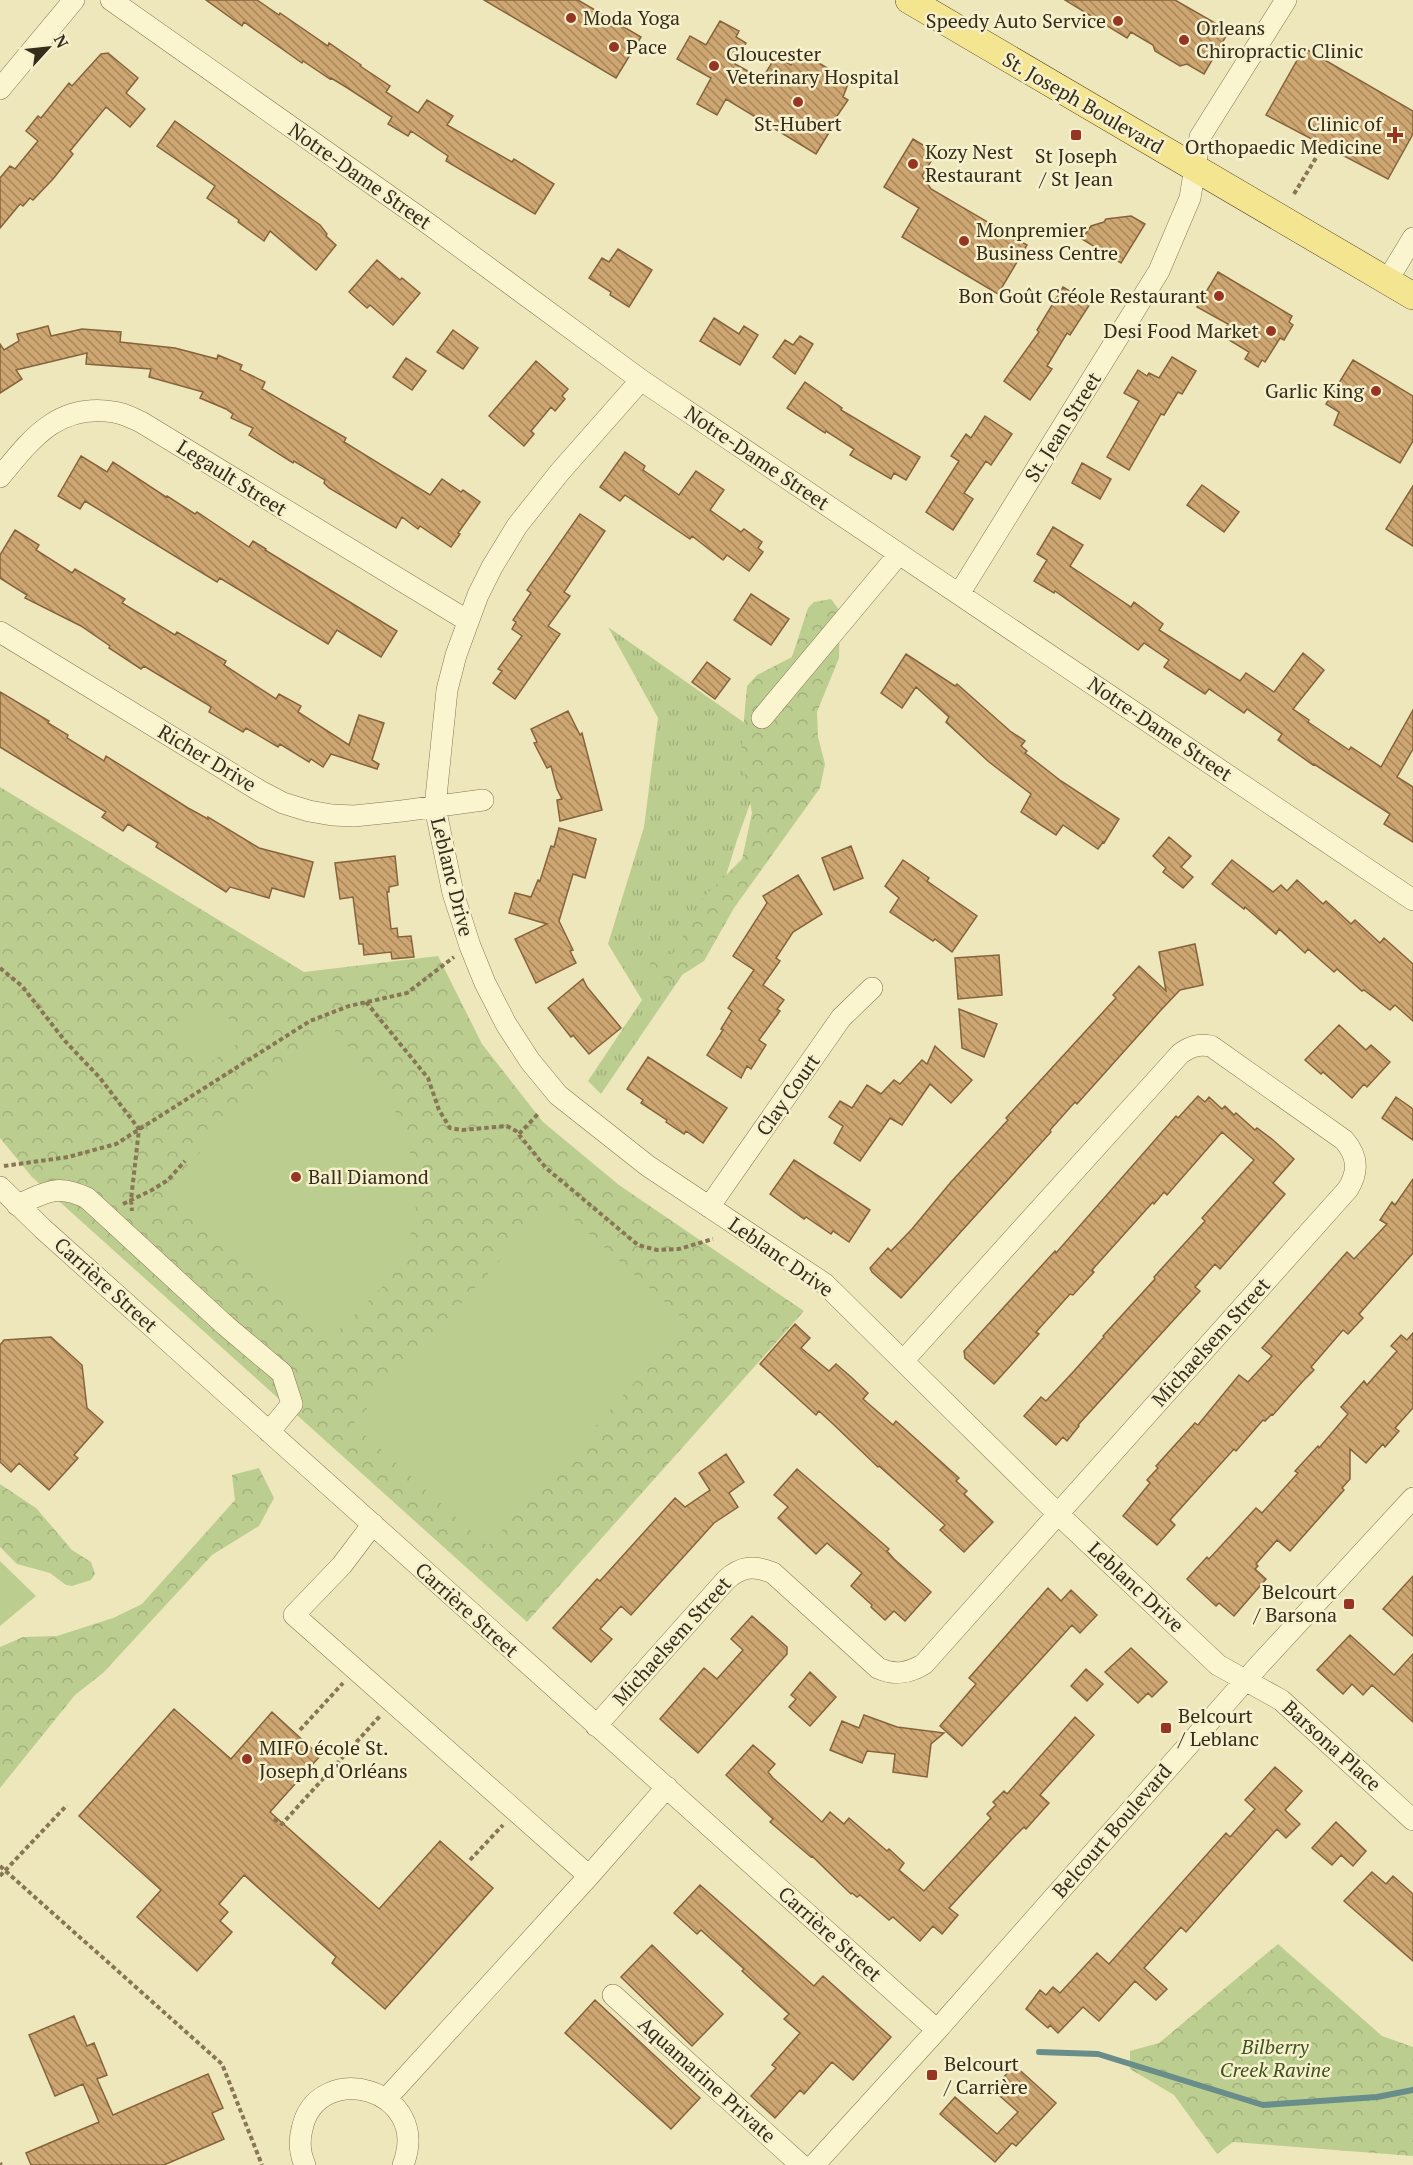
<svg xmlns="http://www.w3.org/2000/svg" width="1413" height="2165" font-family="'PT Serif',serif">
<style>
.grass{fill:url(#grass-tufts)}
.forest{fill:url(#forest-crowns)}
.garden{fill:#bccd90}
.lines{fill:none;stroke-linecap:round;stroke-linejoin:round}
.stream{stroke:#688d8a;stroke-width:6}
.building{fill:url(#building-back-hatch);stroke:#86643b;stroke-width:1.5}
.minor-casing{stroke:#877755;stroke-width:22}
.major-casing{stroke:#54442a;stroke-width:28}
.path{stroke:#877755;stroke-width:4;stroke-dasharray:4.5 3;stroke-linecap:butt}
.minor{stroke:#faf4cf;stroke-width:21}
.major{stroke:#f4e591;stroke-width:27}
.poi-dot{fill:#973524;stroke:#f6f0cc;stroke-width:2}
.labels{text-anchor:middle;stroke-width:5;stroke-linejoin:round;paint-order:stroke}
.poi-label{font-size:20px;fill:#352c1b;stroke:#f6f0cc;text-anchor:start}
.street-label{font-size:20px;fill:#352c1b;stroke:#f6f0cc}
.park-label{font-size:20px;font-style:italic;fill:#3e5221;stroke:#f6f0cc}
</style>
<defs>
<pattern id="grass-tufts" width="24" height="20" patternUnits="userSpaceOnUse" patternTransform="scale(1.5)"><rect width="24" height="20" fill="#bccd90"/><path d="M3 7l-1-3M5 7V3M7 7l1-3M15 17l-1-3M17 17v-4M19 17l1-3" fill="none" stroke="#a2b07c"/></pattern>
<pattern id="forest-crowns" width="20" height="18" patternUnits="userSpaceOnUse" patternTransform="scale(1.5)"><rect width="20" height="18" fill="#bccd90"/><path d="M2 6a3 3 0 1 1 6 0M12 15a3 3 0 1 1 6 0" fill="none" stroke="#a2b07c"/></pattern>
<pattern id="building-back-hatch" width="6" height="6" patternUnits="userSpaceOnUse" patternTransform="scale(1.5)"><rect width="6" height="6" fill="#cea671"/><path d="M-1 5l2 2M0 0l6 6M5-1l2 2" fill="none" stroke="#a8875c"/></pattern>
</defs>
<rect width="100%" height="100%" fill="#efe7bc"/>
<path class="grass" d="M608 627 772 742 737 840 706 940 601 1094 588 1081 642 1000 608 944 644 827 658 718Z"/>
<path class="forest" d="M831 599 840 611 839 658 817 712 818 737 825 764 820 788 734 908 704 961 674 980 652 976 650 962 675 952 702 899 742 859 752 813 741 753 747 686 757 675 792 657 808 608 814 602Z
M0 787 304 972 438 956 482 1044 543 1122 619 1185 804 1311 527 1622 32 1177 0 1138Z
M259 1468 274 1498 259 1526 212 1555 103 1673 75 1695 0 1788V1647L23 1637 57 1636 113 1618 142 1604 235 1500 232 1475Z
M0 1484 36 1508 72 1550 91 1562 95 1574 91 1580 72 1586 66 1585 50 1573 17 1564 0 1547Z
M1278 1944 1382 2036 1413 2047V2156L1233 2142 1217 2154 1174 2095 1130 2069V2051L1159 2043Z"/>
<path class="garden" d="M219 1004 243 1040 202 1068 177 1032Z
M326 1021 389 1094 415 1167 416 1221 392 1277 329 1340 167 1187Z
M553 1201 688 1323 488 1546 353 1424Z
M0 1561 36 1596 0 1626Z"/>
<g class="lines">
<path class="stream" d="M1039 2052 1098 2054 1263 2105 1377 2097 1413 2090"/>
</g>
<path class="building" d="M206 0H257L279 15 280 13 328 46 329 43 361 65 360 66 390 86 386 92 418 113 427 100 453 116 447 125 512 162 514 159 554 184 535 214 446 161 448 156 411 131 408 136 388 124 392 117 346 87 331 78 330 79 303 61 302 63 244 22 242 26Z
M484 0H578L641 37 616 78Z
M1065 0H1175L1229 31 1204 74 1187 64 1180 66 1155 51 1153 45 1131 32 1127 38Z
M720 21 739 31 736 37 746 43 735 64 762 79 776 56 791 65 799 51 849 81 843 97 848 100 828 129 830 131 816 154 726 99 717 115 697 104 711 78 677 59 690 36 706 45Z
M1304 48 1413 111V134L1388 179 1266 115Z
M108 53 138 78 126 93 145 109 130 127 106 107 70 151 73 154 53 179 33 200 30 198 23 206 20 204 0 228V178L10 166 15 169 38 141 26 131 38 116 41 118 69 83 72 86 101 54Z
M175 121 320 225 327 234 326 236 336 245 316 270 270 231 264 241 238 222 239 220 207 198 215 186 157 146Z
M913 139 936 153 922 176 931 189 1027 245 998 294 902 237 919 208 884 187Z
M1131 216 1145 224 1121 263 1082 239 1091 226 1104 222 1106 219Z
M618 249 652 270 629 307 610 295 611 292 589 278 602 258 609 262Z
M377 260 400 280 402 278 420 293 393 325 370 305 367 308 349 292Z
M1218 272 1292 316 1289 322 1293 325 1284 340 1280 338 1265 362 1262 360 1258 367 1245 359 1249 352 1221 335 1228 324 1197 307Z
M1063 287 1090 304 1070 335 1067 333 1047 366 1052 369 1030 400 1004 381 1039 332 1037 330Z
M714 318 739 334 744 326 758 335 740 365 700 341Z
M48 326 51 336 82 329 121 332 120 342 175 348 217 359 218 355 242 365 240 370 265 382 262 389 346 438 344 442 430 495 442 479 461 492 463 490 480 502 458 533 460 534 451 547 420 526 418 529 402 517 396 528 329 488 324 483 325 480 294 461 293 463 249 435 253 428 231 418 233 414 226 409 200 398 203 392 149 377 151 369 86 364 87 353 16 370 22 379 0 393V344L4 350 19 341 17 334Z
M453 330 478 348 463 369 437 352Z
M800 336 813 344 795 374 773 357 785 340 793 345Z
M1172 357 1196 371 1182 394 1178 392 1164 415 1161 414 1129 470 1107 457 1139 401 1124 393 1138 370 1147 376 1149 373 1159 378Z
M406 358 426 371 412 390 393 377Z
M1353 360 1413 396V441L1400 463 1334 425 1339 412 1326 404Z
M536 361 568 389 562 396 565 399 555 411 551 407 531 431 534 434 524 446 489 416Z
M805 382 842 408 841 410 920 457 906 480 894 473 891 479 850 455 854 449 826 431 825 433 787 408Z
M985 416 1012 434 991 465 986 461 964 493 973 499 953 530 926 512 959 461 951 456 966 434 971 438Z
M625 452 645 466 643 470 679 495 696 471 724 490 710 510 741 532 744 529 762 542 758 548 763 552 749 571 727 555 723 560 692 536 690 539 625 495 620 501 600 487Z
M81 456 107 472 113 462 166 497 167 496 195 514 197 512 249 547 253 541 266 549 265 550 397 631 381 657 337 630 328 644 220 578 217 582 85 501 80 509 58 496Z
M1082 463 1111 479 1100 499 1072 483Z
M1202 485 1239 512 1224 532 1187 505Z
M1413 486V546L1386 529Z
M580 514 605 531 564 592 570 596 548 626 560 634 515 699 493 683 502 671 498 669 522 636 512 629 516 622 513 620 531 593 527 590Z
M1053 527 1083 545 1070 566 1131 607 1134 602 1163 624 1159 630 1240 681 1246 673 1274 692 1303 653 1324 670 1293 709 1309 720 1308 722 1349 750 1351 747 1381 767 1413 710V749L1397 777 1413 787V842L1384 824 1390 814 1314 764 1313 765 1278 740 1282 734 1247 709 1244 713 1209 689 1205 694 1164 667 1169 660 1144 643 1138 650 1055 591 1054 593 1034 581 1047 560 1037 554Z
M15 530 39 545 36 550 72 573 75 569 125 599 122 603 175 635 177 632 226 661 224 665 276 699 279 694 301 706 298 712 349 745 359 715 384 723 372 760 379 764 377 769 331 754 323 767 311 759 309 762 280 744 278 747 246 728 243 732 209 712 211 707 205 703 144 666 141 669 109 648 110 646 81 626 25 598 27 595 0 578V555Z
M751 594 789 619 771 645 734 620Z
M906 654 955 686 957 684 1010 731 1025 741 1021 746 1027 751 1025 753 1061 781 1119 819 1104 843 1103 842 1098 849 1063 825 1056 835 1021 812 1031 794 989 762 946 722 949 717 916 687 902 708 881 693Z
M707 662 730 679 715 699 692 682Z
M0 692 49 721 48 723 68 735 67 738 104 761 106 756 188 808 208 819V817L259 848 313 862 304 897 272 888 269 898 230 887 226 892 156 847 158 843 128 824 123 831 102 817 106 812 0 747Z
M568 711 580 735 582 733 602 810 560 821 557 800 562 799 557 789 551 766 547 768 534 743 537 742 531 729Z
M559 828 596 839 585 878 573 874 559 921 573 950 570 951 576 963 536 983 515 939 547 924 509 913 515 893 531 897 538 880 540 881 551 846 554 847Z
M1169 837 1191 856 1181 867 1193 877 1183 888 1163 872 1166 868 1153 856Z
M851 846 863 878 834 890 822 858Z
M395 856 398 885 389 887V892H387L391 929 397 928 398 937 411 936 414 957 392 959 391 952 364 955 363 944H359L353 897 340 899 335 863Z
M903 860 929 878 927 881 977 916 952 952 935 939 933 941 890 912 899 898 885 886Z
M1232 860 1273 892 1281 885 1287 891 1297 880 1323 904 1326 901 1351 924 1355 920 1380 943 1384 938 1413 964V1021L1395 1005 1390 1010 1364 990 1362 991 1337 969 1334 972 1308 949 1305 953 1279 929 1276 934 1245 907 1244 909 1212 884Z
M798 875 822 914 793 932 776 958 780 961 763 985 784 1000 777 1009 780 1011 759 1040 766 1045 751 1069 747 1066 741 1078 707 1055 723 1030 721 1029 732 1011 728 1008 754 970 733 956 767 903 763 896Z
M1195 944 1203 985 1180 990 1161 1010 1077 1104 1075 1102 1050 1130 1051 1132 901 1298 872 1272 870 1268 888 1248 891 1251 912 1229 951 1182 1008 1120 1006 1118 1116 998 1113 995 1139 966 1166 991 1159 952Z
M999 955 1002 995 958 999 955 958Z
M583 979 587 987 621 1028 589 1054 573 1035 571 1037 548 1008Z
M959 1009 997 1024 984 1057 962 1048Z
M1339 1025 1366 1050 1371 1045 1390 1062 1367 1087 1364 1084 1352 1098 1323 1072 1321 1074 1305 1060Z
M935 1046 972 1080 951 1103 930 1084 902 1125 890 1118 860 1161 834 1143 843 1126 829 1117 840 1101 852 1108 867 1085 881 1094 894 1080 900 1084 922 1060 927 1064Z
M648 1057 727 1108 703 1143 686 1131 684 1134 666 1122 667 1120 641 1103 643 1100 627 1089Z
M1198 1096 1205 1102 1209 1097 1222 1109 1225 1106 1234 1115 1236 1113 1255 1130 1257 1128 1273 1140 1294 1159 1273 1183 1285 1194 1220 1269 1215 1264 1195 1287 1200 1291 1078 1425 1079 1426 1067 1441 1063 1437 1056 1445 1024 1416 1041 1397 1046 1401 1074 1371 1104 1337 1103 1336 1155 1279 1154 1277 1205 1221 1202 1218 1254 1160 1222 1132 1167 1195 1164 1192 1154 1204 1153 1202 1092 1270 1094 1272 1073 1295 1070 1294 1036 1332 1039 1334 994 1384 965 1358 964 1351 1055 1251 1056 1253 1176 1116 1178 1118Z
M1396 1097 1413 1109V1140L1382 1118Z
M794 1160 870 1210 849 1242 833 1231 831 1234 806 1217 804 1219 770 1194Z
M1413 1179V1253L1359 1314 1363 1318 1348 1334 1343 1330 1311 1367 1314 1370 1303 1381 1273 1415 1272 1414 1265 1421 1263 1420 1236 1451 1234 1449 1170 1520 1175 1525 1157 1545 1123 1516 1150 1483 1147 1480 1158 1468 1156 1466 1195 1423 1198 1425 1239 1375 1248 1382 1272 1356 1262 1348 1347 1252 1354 1259 1387 1224 1380 1220 1392 1202 1395 1205Z
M795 1324 810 1338 801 1348 829 1371 836 1364 851 1377 868 1393 863 1399 893 1425 896 1421 959 1478 956 1481 967 1491 964 1494 993 1522 964 1552 940 1530 945 1525 879 1466 878 1467 832 1423 819 1411 816 1415 760 1364Z
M1413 1333V1408L1395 1428 1399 1431 1385 1447 1383 1444 1366 1463 1350 1449V1479L1342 1488 1344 1490 1290 1551 1277 1540 1256 1564 1258 1566 1255 1569 1266 1579 1234 1616 1219 1603 1216 1606 1187 1579 1207 1557 1209 1559 1256 1508 1262 1513 1298 1473 1295 1471 1318 1446 1319 1448 1348 1414 1341 1407 1364 1381 1367 1385 1397 1351 1391 1346 1401 1335 1407 1340Z
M51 1337 82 1365 87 1408 103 1422 74 1455 78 1458 49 1490 19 1463 11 1472 0 1462V1345L4 1340Z
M726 1454 744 1482 729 1493 738 1507 714 1523 631 1615 621 1606 600 1629 612 1639 591 1662 553 1628 597 1579 600 1581 675 1498 685 1507 710 1490 699 1473Z
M797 1469 889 1549 887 1551 894 1559 931 1592 905 1621 894 1611 885 1620 871 1607 872 1605 851 1586 862 1573 827 1543 816 1554 778 1518 788 1507 774 1495Z
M1413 1576V1636L1383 1609Z
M1048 1588 1061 1601 1071 1590 1097 1615 1080 1633 1072 1625 962 1746 940 1726 976 1684 969 1678Z
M752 1616 787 1647V1654L698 1753 660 1719 704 1668 717 1679 743 1650 731 1639Z
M1350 1635 1394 1675 1413 1654V1722L1372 1685 1363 1695 1352 1684 1343 1694 1317 1670Z
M1131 1648 1167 1682 1152 1697 1148 1693 1138 1703 1105 1672Z
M1086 1669 1103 1684 1087 1701 1071 1686Z
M810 1672 836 1697 810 1726 789 1707 796 1699 791 1695Z
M174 1709 231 1759 272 1712 320 1756 270 1812 379 1909 440 1841 493 1888 385 2009 332 1963 336 1957 244 1875 219 1904 228 1912 220 1921 232 1932 197 1971 137 1917 161 1890 79 1816Z
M864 1715 897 1727 944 1733 931 1744 927 1777 893 1772 895 1754 867 1751 862 1763 830 1750 842 1721 859 1728Z
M1075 1717 1094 1735 1040 1795 1049 1803 1026 1829 1024 1827 1013 1838 949 1908 958 1915 942 1934 933 1926 920 1941 893 1917 889 1920 860 1895 857 1897 852 1893 851 1894 812 1856 811 1857 770 1822 773 1819 726 1775 753 1745 775 1764 768 1772 773 1778 822 1822 830 1812 844 1824 849 1818 887 1851 889 1849 904 1863 899 1870 924 1891 991 1818 987 1814 996 1805 993 1802 1004 1791 1007 1794Z
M1275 1767 1302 1791 1285 1810 1300 1824 1286 1838 1277 1829 1186 1932 1181 1927 1144 1968 1167 1989 1156 2000 1135 1981 1099 2021 1083 2007 1058 2033 1050 2025 1048 2028 1026 2009 1040 1990 1046 1995 1053 1987 1060 1993 1097 1953 1109 1964 1226 1833 1230 1837 1255 1809 1245 1800Z
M1336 1822 1366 1851 1353 1866 1341 1855 1332 1865 1312 1848Z
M1372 1872 1386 1884 1393 1876 1413 1894V1961L1344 1901Z
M700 1885 814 1986 823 1976 891 2037 853 2080 832 2062 804 2094 800 2090 775 2118 751 2096 776 2068 772 2065 800 2033 784 2019 789 2014 742 1971 744 1969 701 1930 697 1934 674 1913Z
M652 1945 723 2014 692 2046 621 1977Z
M595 2000 700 2098 671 2129 565 2033Z
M74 2016 87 2046 94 2043 107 2075 97 2079 113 2115 208 2074 223 2108 212 2113 224 2139 164 2165H31L26 2153 99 2122 83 2084 55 2096 29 2035Z
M1014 2065 1056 2103 1016 2146 1012 2143 995 2162 940 2114 955 2097 997 2134 1018 2112 993 2090Z"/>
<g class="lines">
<defs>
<path id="minor" d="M111 0 426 222 641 380 1413 900
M0 89 74 0
M1387 281 1413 238
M641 380 559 473 517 526 492 567 478 595 456 655 447 690 435 807 453 893 470 946 485 983 506 1024 530 1061 558 1095 648 1166 825 1284 1058 1514 1218 1665 1281 1700 1413 1820
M0 477C32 438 58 403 114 412 123 413 132 418 141 422L468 621
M959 594 1159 271 1190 198 1200 137 1286 0
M0 632 260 791 283 803 309 811 332 815 354 816 402 811 483 800
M762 718 899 554
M0 1187 43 1229 937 2030
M17 1205C46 1193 56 1183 87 1198L226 1326 282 1373 292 1404 269 1432
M709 1207 841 1018 872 988
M373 1524 342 1565 294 1615 589 1876
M596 1726 726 1580C741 1566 754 1565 773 1573L878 1668C895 1676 909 1673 924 1664L1348 1189C1359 1171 1358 1156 1344 1140L1211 1046C1198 1044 1191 1046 1180 1054L903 1361
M613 1995 801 2165
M386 2099 589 1876 667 1787
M305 2165C300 2154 299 2141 302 2129 317 2058 433 2088 403 2165
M814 2165 937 2030 1260 1664 1413 1498"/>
<path id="major" d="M909 0 1413 296"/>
</defs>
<use href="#minor" class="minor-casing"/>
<use href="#major" class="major-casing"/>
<path class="path" d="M1294 194 1325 143
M0 968 22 986 65 1041 100 1078 139 1129 131 1200 132 1211
M366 1002 428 1078 439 1110 450 1128 462 1130 507 1126 516 1131 546 1168 638 1245 657 1250 679 1249 713 1239
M519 1134 539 1113
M4 1166 68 1157 116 1144 310 1021 349 1006 407 993 454 957
M123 1204 152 1190 168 1180 185 1161
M300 1730 343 1683
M274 1819 282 1824 380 1716
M470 1860 503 1825
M0 1866 222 2064 262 2165
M0 1876 67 1805
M0 2163 1 2165"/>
<use href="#minor" class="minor"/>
<use href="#major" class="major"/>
</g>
<g class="poi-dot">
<circle cx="571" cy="18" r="6"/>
<circle cx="1118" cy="21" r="6"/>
<circle cx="1184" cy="40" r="6"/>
<circle cx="614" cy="47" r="6"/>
<circle cx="714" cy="66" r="6"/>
<circle cx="798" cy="102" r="6"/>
<rect x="1070" y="129" width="12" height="12" rx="3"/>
<path d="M1392 126h6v6h6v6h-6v6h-6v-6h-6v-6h6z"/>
<circle cx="913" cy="164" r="6"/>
<circle cx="964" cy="241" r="6"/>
<circle cx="1219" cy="296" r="6"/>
<circle cx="1271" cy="331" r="6"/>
<circle cx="1376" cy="391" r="6"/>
<circle cx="296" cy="1177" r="6"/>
<rect x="1343" y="1598" width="12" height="12" rx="3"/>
<rect x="1160" y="1722" width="12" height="12" rx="3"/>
<circle cx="247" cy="1759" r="6"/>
<rect x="926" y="2069" width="12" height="12" rx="3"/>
</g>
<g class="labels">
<g class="poi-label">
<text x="583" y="25">Moda Yoga</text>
<text x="1106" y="28" text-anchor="end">Speedy Auto Service</text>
<text x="1196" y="35">Orleans<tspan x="1196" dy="23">Chiropractic Clinic</tspan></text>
<text x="626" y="54">Pace</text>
<text x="726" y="61">Gloucester<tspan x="726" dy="23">Veterinary Hospital</tspan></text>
<text x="798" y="131" text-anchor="middle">St-Hubert</text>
<text x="1382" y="131" text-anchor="end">Clinic of<tspan x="1382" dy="23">Orthopaedic Medicine</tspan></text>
<text x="925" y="159">Kozy Nest<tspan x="925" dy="23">Restaurant</tspan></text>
<text x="1076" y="163" text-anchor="middle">St Joseph<tspan x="1076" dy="23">/ St Jean</tspan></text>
<text x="976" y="237">Monpremier<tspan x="976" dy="23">Business Centre</tspan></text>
<text x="1207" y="303" text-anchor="end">Bon Goût Créole Restaurant</text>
<text x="1259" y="338" text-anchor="end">Desi Food Market</text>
<text x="1364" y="398" text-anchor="end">Garlic King</text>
<text x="308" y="1184">Ball Diamond</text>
<text x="1337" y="1599" text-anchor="end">Belcourt<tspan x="1337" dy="23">/ Barsona</tspan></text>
<text x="1178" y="1723">Belcourt<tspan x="1178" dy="23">/ Leblanc</tspan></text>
<text x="259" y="1755">MIFO école St.<tspan x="259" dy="23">Joseph d'Orléans</tspan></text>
<text x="944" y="2071">Belcourt<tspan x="944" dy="23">/ Carrière</tspan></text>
</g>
<g class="street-label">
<text transform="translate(1083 103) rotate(30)" y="7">St. Joseph Boulevard</text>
<text transform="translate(360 176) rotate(35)" y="7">Notre-Dame Street</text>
<text transform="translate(1063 427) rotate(-58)" y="7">St. Jean Street</text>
<text transform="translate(757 458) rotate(34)" y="7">Notre-Dame Street</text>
<text transform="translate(232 478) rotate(32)" y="7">Legault Street</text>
<text transform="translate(1160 729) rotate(34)" y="7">Notre-Dame Street</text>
<text transform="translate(207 758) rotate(31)" y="7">Richer Drive</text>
<text transform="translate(452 877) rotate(76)" y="7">Leblanc Drive</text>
<text transform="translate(788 1095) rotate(-55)" y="7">Clay Court</text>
<text transform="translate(781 1257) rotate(35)" y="7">Leblanc Drive</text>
<text transform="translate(106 1285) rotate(42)" y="7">Carrière Street</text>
<text transform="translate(1211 1342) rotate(-48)" y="7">Michaelsem Street</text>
<text transform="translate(1136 1587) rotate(43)" y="7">Leblanc Drive</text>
<text transform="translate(467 1610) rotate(42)" y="7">Carrière Street</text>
<text transform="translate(672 1641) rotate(-48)" y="7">Michaelsem Street</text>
<text transform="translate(1332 1746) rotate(42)" y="7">Barsona Place</text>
<text transform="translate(1112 1831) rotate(-49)" y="7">Belcourt Boulevard</text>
<text transform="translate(830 1934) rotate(42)" y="7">Carrière Street</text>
<text transform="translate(707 2080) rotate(42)" y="7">Aquamarine Private</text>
</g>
<g class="park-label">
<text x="1275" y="2054">Bilberry<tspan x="1275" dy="23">Creek Ravine</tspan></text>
</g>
</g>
<g transform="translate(48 48) rotate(63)" stroke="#f6f0cc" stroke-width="4.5" paint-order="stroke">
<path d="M0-4.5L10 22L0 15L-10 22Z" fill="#352c1b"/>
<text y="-9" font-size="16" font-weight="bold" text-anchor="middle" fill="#352c1b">N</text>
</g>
</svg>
